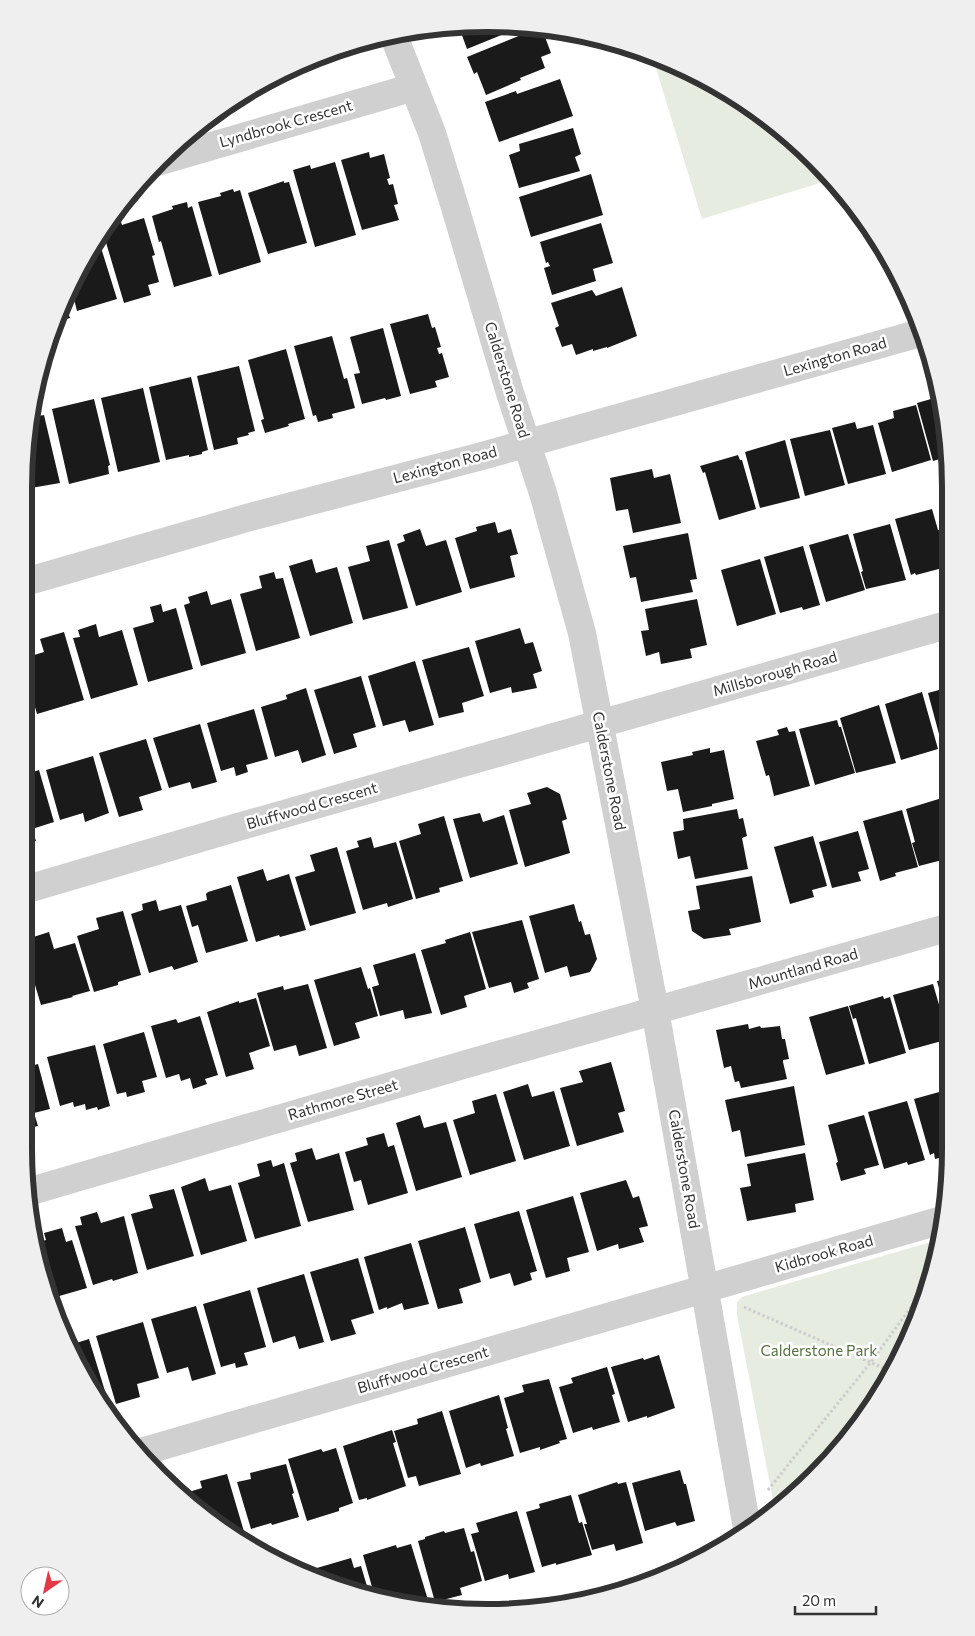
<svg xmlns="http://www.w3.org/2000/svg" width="975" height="1636" font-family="Commissioner,sans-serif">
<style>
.green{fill:#e6ecdf}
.building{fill:#1a1a1a}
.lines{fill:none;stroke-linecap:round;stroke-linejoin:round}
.path{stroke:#cdcdcd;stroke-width:3;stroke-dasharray:2.5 2.5;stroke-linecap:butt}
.minor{stroke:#d0d0d0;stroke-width:28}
.labels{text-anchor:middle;stroke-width:5;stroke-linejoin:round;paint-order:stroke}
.street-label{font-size:15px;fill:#333;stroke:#fff}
.park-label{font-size:15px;fill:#56703f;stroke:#fff}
.rim{fill:none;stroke:#333;stroke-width:6}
</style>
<rect width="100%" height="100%" fill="#fff"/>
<path class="green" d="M652 55 665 59 745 102 833 179 702 219Z
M938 1240 927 1298 873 1406 775 1510 737 1315V1302L742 1297 755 1293Z"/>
<path class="building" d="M488 24 521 27 467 49 459 27Z
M536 29H542L551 53 541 57 545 68 520 78 521 80 486 95 477 72 474 74 467 57Z
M560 79 573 116 499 142 485 102 516 91 517 94Z
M573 128 581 154 575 157 580 171 519 188 509 155 520 151 519 144Z
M369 152 370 158 384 154 390 178 387 179 389 185 393 184 398 204 394 205 399 220 362 230 341 160Z
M335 162 356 235 315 247 293 170 310 165 311 169Z
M591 174 603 215 531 237 519 197Z
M284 181V183L289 182 307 243 268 254 248 193Z
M233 189 234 192 240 190 261 262 219 275 198 202 221 196 220 193Z
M187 202 188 208 192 206 212 276 174 287 161 241 159 242 152 216 173 209 172 206Z
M144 218 155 255 152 256 159 282 148 285 151 295 124 303 102 229 105 226 121 222 122 225Z
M601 223 613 263 593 269 596 281 552 295 544 268 550 266 548 262 546 263 540 242Z
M98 238 117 299 77 311 72 291Z
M622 287 637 336 607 348V347L593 351V349L576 355 572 344 562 347 555 328 559 326 551 303 592 290 596 296Z
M65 304 70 318 56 322 62 311Z
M428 314 432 328 435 327 441 347 437 348 439 354 442 353 449 377 435 381 437 387 410 394 390 324Z
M383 328 401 396 386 400 385 398 362 404 354 374 360 373 350 337Z
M332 336 344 379 347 378 355 408 332 414 333 418 318 422 316 415 313 416 294 346Z
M286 349 305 419 288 424 289 426 265 433 261 420 264 419 248 360Z
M239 366 255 431 248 433 249 435 237 438 238 444 214 450 197 376Z
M191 377 208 450 202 452V454L189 457V455L166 460 149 387Z
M143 388 160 462 118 472 101 398Z
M938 397 950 456 933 461 917 403Z
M94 399 110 465 108 466 109 474 69 484 52 409Z
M916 405 931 460 892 472 878 423 894 418 893 411Z
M44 415 60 483 25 489V457L33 417Z
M855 422 857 429 873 425 886 474 848 484 832 428Z
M830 430 845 485 805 496 790 439Z
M785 440 800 498 760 508 745 452Z
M738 455 740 460H742L756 509 719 520 705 472 703 473 700 466Z
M652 469 654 478 670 474 681 523 633 533 628 509 616 511 610 478Z
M950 504V545L939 508Z
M932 509 938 530 942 529 950 566 916 575 915 573 911 575 895 519Z
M495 522 498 533 511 529 518 554 510 556 515 577 470 589 455 538 477 531 476 527Z
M890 524 906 580 866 589 861 572 863 571 853 534Z
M420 529 426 546 446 540 462 592 416 606 397 544 405 541 403 535Z
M688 533 697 579 690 580 693 592 641 602 636 577 630 578 623 546Z
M848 534 865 590 826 602 809 545Z
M389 540 408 608 363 620 348 567 370 561 366 546Z
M803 546 820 605 803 610 802 607 780 613 764 557Z
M312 559 316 573 337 567 353 623 310 636 289 566Z
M760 559 776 614 737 626 721 570Z
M274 572 276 579 283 578 300 638 256 651 240 594 262 588 259 576Z
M207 591 211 605 231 599 246 653 201 666 184 605 190 603 188 597Z
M697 599 707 645 690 649 692 658 661 664 659 652 646 656 641 631 649 630 645 609Z
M161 604 163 612 176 608 193 669 148 682 133 628 154 622 150 607Z
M96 624 99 637 122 630 138 685 91 699 73 638 80 637 78 630Z
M520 628 525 644 533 642 542 671 533 674 537 688 512 693 511 687 490 693 475 641Z
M64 632 84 700 37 714 24 669V658L44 652 40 639Z
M469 647 484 696 462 703 464 712 439 718 422 660Z
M415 661 434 725 409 732 405 720 383 726 368 676Z
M361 676 376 727 353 734 357 747 334 754 314 690Z
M950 687V747L943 749 928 693Z
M306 688 326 755 302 763 298 750 275 757 261 707 287 699 286 695Z
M922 692 938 749 901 760 885 704Z
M24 698 30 717 24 719Z
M879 705 896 763 856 773 840 718Z
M254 709 268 759 246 765 248 772 236 776 234 767 221 771 207 723Z
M837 720 839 727H841L855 773 815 785 799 729Z
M200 724 217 782 192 789 190 782 169 788 153 738Z
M787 727 789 732 795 731 810 786 774 796 769 775 766 776 756 741 779 735 777 730Z
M146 739 162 790 139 797 143 810 119 817 99 753Z
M710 748V753L724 750 734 799 712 804V806L683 812 678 789 667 791 661 762 693 755 692 752Z
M93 756 109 813 85 822 83 813 60 820 46 770Z
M39 770 54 822 32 829 36 841 24 844V775Z
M547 787 560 794 567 819 562 821 570 853 525 867 509 810 531 804 527 793Z
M942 798 950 826V858L919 866 912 843 915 842 906 809Z
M737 809 739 819 743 818 747 836 742 838 748 869 695 879 690 856 678 859 673 832 684 830 683 819Z
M902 810 918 867 895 873 896 876 880 881 863 821Z
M480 813 483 822 504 815 518 864 470 878 453 819Z
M444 816 463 881 439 888 440 892 416 899 399 841 421 834 418 824Z
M858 831 869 869 858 872 861 881 832 888 819 842Z
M813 836 827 886 812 890 814 897 790 904 774 847Z
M371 837 374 848 396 842 413 899 388 907 387 903 363 910 346 851 359 847 357 841Z
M337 847 356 913 310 926 295 877 315 871 310 855Z
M263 869 267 881 289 874 306 930 280 937 279 935 256 942 237 877Z
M752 876 761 922 729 929 731 935 704 939 692 931 688 911 700 909 696 886Z
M231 885 248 941 206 953 198 925 192 927 186 906 207 900 206 894 208 892Z
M156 900 159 911 181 905 198 962 174 970 172 966 149 973 131 914 143 910 142 904Z
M574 904 579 922 581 921 585 935 590 934 597 959 590 972 570 977 567 966 545 973 529 916Z
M123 911 141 975 118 982V985L94 992 77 936 99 929 96 918Z
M522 920 539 979 527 983 529 988 514 993 511 982 489 988 472 932Z
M49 932 54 949 75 943 90 991 72 996 73 997 41 1005 24 948V940Z
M470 932 486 989 464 996 467 1007 441 1015 421 950 446 943 445 940Z
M415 953 432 1013 405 1019 403 1010 380 1016 372 987 379 985 373 965Z
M361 967 368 989 370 988 378 1016 355 1023 360 1038 334 1046 314 980Z
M24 975 34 1008 24 1011Z
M950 978V1029L937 981Z
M308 984 327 1048 299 1056 296 1045 274 1051 257 993 283 986 284 990Z
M933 984 949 1039 909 1050 893 995Z
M883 996 884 999 890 997 906 1053 869 1064 856 1018 853 1019 849 1006Z
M256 998 270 1046 249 1053 254 1069 226 1077 207 1012 239 1001V1003Z
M848 1006 865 1064 826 1075 809 1017Z
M200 1016 218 1075 205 1079 207 1084 193 1089 190 1078 181 1081 179 1074 166 1078 151 1026 176 1019 178 1023Z
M748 1024 749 1029 760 1026 761 1028 780 1026 782 1039H785L789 1059 783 1060V1062L787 1079 741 1088 739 1081 735 1082 734 1079 731 1066 724 1068 716 1030Z
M144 1032 157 1077 142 1081 145 1092 127 1097 126 1092 117 1094 103 1044Z
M95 1045 110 1106 98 1110 97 1107 86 1110 85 1104 74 1107 73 1102 60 1106 47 1057Z
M611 1062 625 1111 618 1113 624 1132 577 1146 560 1088 583 1082 579 1071Z
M38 1064 50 1109 34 1113 38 1126 24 1129V1068Z
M528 1084 532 1097 554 1091 570 1146 524 1160 503 1092Z
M794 1086 805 1145 745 1157 740 1130 732 1132 725 1100Z
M950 1089V1150L946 1151 947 1156 935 1159 934 1153 930 1155 914 1099Z
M496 1094 516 1161 470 1175 453 1120 475 1113 472 1101Z
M907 1101 925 1160 908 1165 907 1162 884 1169 868 1112Z
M420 1115 424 1128 446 1122 462 1177 416 1191 396 1123Z
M864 1115 879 1165 864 1169 866 1174 841 1181 836 1163 838 1162 828 1125Z
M384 1133 388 1147 394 1145 408 1193 368 1205 361 1180 354 1182 345 1152 368 1145 366 1138Z
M312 1148 316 1160 339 1153 354 1210 308 1222 290 1163 297 1161 295 1153Z
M805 1153 814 1200 795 1204 796 1212 747 1221 740 1188 751 1186 747 1164Z
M271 1160 273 1167 284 1163 301 1226 255 1239 238 1183 260 1176 257 1164Z
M205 1178 209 1191 231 1185 247 1241 201 1255 181 1187Z
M626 1180 633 1198 639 1196 648 1226 639 1228 644 1242 619 1249 618 1244 597 1251 580 1193Z
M174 1189 194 1256 147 1270 131 1214 153 1208 149 1195Z
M573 1196 589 1252 567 1258 570 1271 546 1278 526 1210Z
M519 1211 537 1271 530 1273 532 1280 514 1286 510 1273 490 1279 474 1224Z
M97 1212 101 1223 124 1216 138 1273 113 1281 112 1279 93 1285 75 1226 82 1225 80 1217Z
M465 1227 481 1282 459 1289 463 1303 438 1309 418 1241Z
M62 1228 66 1242 72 1240 87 1288 49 1299 39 1242 46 1240 44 1233Z
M411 1243 429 1304 404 1310 402 1303 387 1309V1307L379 1310 364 1257Z
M358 1258 374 1313 351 1320 356 1334 331 1341 310 1272Z
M304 1274 324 1342 299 1349 295 1336 273 1343 257 1288Z
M250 1290 266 1347 244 1353 248 1365 236 1368 235 1363 221 1367 203 1304Z
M196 1306 216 1374 192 1381 188 1367 167 1373 151 1319Z
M143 1322 159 1378 137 1384 140 1397 116 1404 96 1336Z
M89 1339 108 1401 104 1402 73 1344Z
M659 1355 675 1408 647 1418V1416L628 1422 611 1367 643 1358 644 1360Z
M607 1367 615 1394 612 1395 620 1422 593 1430 592 1427 573 1433 559 1387 573 1383 571 1378Z
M549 1379 567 1439 559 1441 560 1443 540 1450V1447L520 1453 504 1398 524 1392 522 1385Z
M499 1395 508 1428 506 1429 514 1456 481 1466 480 1463 466 1468 449 1411Z
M442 1411 461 1474 419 1486 416 1476 408 1478 394 1431 418 1424 417 1419Z
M392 1430 396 1442 393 1443 406 1486 367 1500V1498L359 1500 343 1446Z
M336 1448 353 1503 339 1508V1511L307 1521 288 1459 321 1449 323 1452Z
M286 1464 294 1493 292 1494 299 1517 272 1525 271 1523 251 1529 237 1482 251 1479 250 1473Z
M680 1470 684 1484H686L695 1521 677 1526 675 1522 645 1531 632 1483Z
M227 1474 245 1535 242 1536 205 1517 182 1494 202 1488 200 1481Z
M617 1482 618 1484 626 1482 643 1543 616 1551 614 1544 592 1550 584 1524H587L578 1495Z
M571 1495 579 1523 582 1522 592 1555 556 1565V1563L542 1567 526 1512 540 1508 539 1504Z
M517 1511 535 1572 509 1579 508 1574 485 1581 471 1534 479 1532 476 1523Z
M464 1528 471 1552 474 1551 482 1581 460 1588 462 1595 435 1602 418 1541 425 1539V1537L444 1531 445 1533Z
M411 1544 428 1600 423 1602 374 1594 363 1555 396 1545 397 1548Z
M351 1558 354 1568 361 1566 369 1593 339 1588 310 1572V1570Z"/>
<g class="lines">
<path class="path" d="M744 1307 890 1371
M768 1490 871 1362 930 1281"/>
<path class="minor" d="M393 34 432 133 454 204 510 393 543 493 582 633 655 1010 747 1528
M157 162 414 87
M25 582 250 517 482 456 924 332
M24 890 231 829 950 624
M31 1191 470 1063 950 927
M141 1452 942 1220"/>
</g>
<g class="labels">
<g class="street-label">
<text transform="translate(286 124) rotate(-16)" y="5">Lyndbrook Crescent</text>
<text transform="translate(835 357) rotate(-16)" y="5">Lexington Road</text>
<text transform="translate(507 380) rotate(73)" y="5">Calderstone Road</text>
<text transform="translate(445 465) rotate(-15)" y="5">Lexington Road</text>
<text transform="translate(775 674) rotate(-16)" y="5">Millsborough Road</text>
<text transform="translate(609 771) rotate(79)" y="5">Calderstone Road</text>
<text transform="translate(312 806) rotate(-16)" y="5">Bluffwood Crescent</text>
<text transform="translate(803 969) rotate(-16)" y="5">Mountland Road</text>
<text transform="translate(343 1100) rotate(-16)" y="5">Rathmore Street</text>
<text transform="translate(684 1169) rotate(80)" y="5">Calderstone Road</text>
<text transform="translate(824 1254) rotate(-16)" y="5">Kidbrook Road</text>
<text transform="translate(423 1370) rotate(-16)" y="5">Bluffwood Crescent</text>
</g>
<g class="park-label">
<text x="819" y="1356">Calderstone Park</text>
</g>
</g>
<path d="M0 0H975V1636H0ZM487 32H487A455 455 0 0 1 942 487V1149A455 455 0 0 1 487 1604H487A455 455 0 0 1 32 1149V487A455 455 0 0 1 487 32Z" fill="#efefef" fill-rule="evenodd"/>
<path class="rim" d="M487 32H487A455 455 0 0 1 942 487V1149A455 455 0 0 1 487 1604H487A455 455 0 0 1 32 1149V487A455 455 0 0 1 487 32Z"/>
<g transform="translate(45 1591) rotate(214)"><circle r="24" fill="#ffffff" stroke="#adadad"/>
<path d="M0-4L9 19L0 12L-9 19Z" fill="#e63946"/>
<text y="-8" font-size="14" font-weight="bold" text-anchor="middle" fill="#333333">N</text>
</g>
<path d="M795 1606v8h81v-8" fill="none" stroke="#333333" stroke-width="2.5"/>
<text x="802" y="1606" font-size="15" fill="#333333" stroke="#ffffff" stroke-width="4" paint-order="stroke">20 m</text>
</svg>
